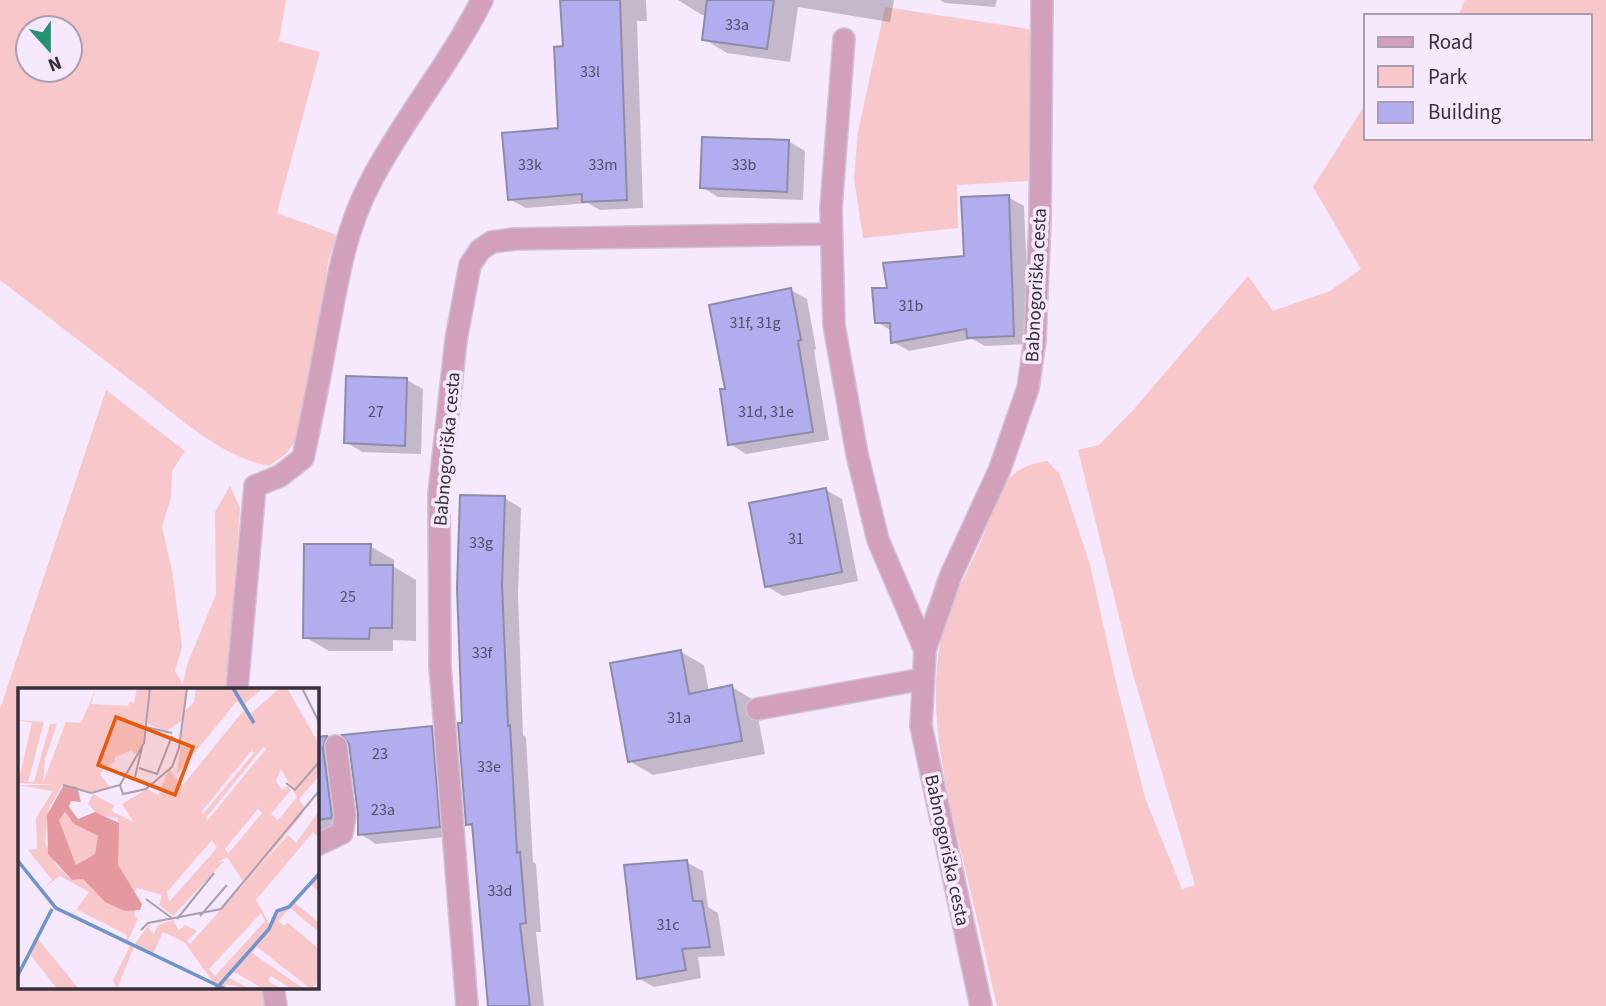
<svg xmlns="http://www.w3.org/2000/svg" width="1606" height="1006" font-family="'Source Sans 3',sans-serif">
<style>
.green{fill:#f7c7ca;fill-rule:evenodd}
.shadow{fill:#0003}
.building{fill:#b1adef;stroke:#8d8ca8;stroke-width:2}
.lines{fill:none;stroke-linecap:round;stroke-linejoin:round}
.minor-casing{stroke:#d0c3d6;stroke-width:24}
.minor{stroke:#d2a0bb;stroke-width:21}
.labels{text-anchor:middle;stroke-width:7;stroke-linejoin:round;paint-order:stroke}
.number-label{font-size:16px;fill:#564f68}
.street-label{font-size:19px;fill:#38303b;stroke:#f6e8fd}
.inset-river{fill:none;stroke:#6d94cb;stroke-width:3.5}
.inset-road{fill:none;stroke:#aa9eaf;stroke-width:2}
.view{fill:#e8590c;fill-opacity:0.15;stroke:#e8590c;stroke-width:3.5}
.inset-edge{fill:none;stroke:#38303b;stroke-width:3.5}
</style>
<rect width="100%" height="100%" fill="#f6e8fd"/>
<path class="green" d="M0 0H286L279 41 320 52 277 213 337 235 328 262 309 398 299 436 286 454 269 466C218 456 174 413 133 382 89 348 44 314 0 280ZM28 28H70V70H28Z
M1465 0H1606V1006H997C986 957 975 909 963 860 947 793 927 714 940 645 947 606 966 576 981 541 998 502 997 468 1047 461L1059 473 1064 486 1090 565 1115 678 1145 798 1182 889 1195 885 1134 678 1078 450 1099 445 1134 409 1248 276 1273 311 1330 291 1361 269 1313 187 1366 103V138H1590V16H1458Z
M885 7 1029 29 1032 49 1028 181 957 185 958 228 863 238 854 178 858 132Z
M106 390 185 451 172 471 171 497 162 527 172 570 182 647 175 671 183 684 187 665 216 594 215 512 230 486 240 508 227 689H19V987H265L270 1006H0V709Z"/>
<path class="shadow" d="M562 0H646L647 21H637L643 208 600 210 588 203 526 208 509 199 560 129 565 48Z
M678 0H894L890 22 798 7 790 62 727 53 704 39 707 16 702 15Z
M940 0H997L995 7 945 3Z
M788 141 805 151 803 200 718 197 702 187Z
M1008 197 1024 206 1030 344 985 346 972 339 909 351 893 342 892 331 877 322 889 289 965 257Z
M791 290 807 299 816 349 814 350 829 440 746 454 730 444 727 390Z
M407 380 423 389 421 454 362 452 346 442Z
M826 490 842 499 858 581 783 596 766 586Z
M504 498 521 508 518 595 523 735 526 737 533 862 536 864 541 932H536L544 1006H490L474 828 467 824 464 724Z
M370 546 394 560V567L416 580V641L393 640V651H329L305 637Z
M681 652 704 665 709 692 732 687 755 701 765 754 653 775 629 761Z
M431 728 447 737 455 836 376 844 360 834Z
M327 735 343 744 347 827 317 830V736Z
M686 862 703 871 708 907 718 913 725 956 698 957 701 978 654 987 638 978Z"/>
<path class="building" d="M560 0H620L627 200 582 202V194L508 200 502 133 558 128 554 47 563 46Z
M707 0H774L767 49 702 40Z
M702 137 789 140 787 192 700 188Z
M1009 195 1014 336 967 338 966 329 891 343 890 323H875L872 288H887L883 263 964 256 961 197Z
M791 288 801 340 798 341 813 432 728 445 720 389H725L709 305Z
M346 376 407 378 405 446 344 443Z
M826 488 842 572 765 587 749 503Z
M460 495 505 496 502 585 508 726 510 725 517 853 520 852 526 923 520 924 530 1006H488L472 824 466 825 458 723H462L457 588Z
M304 544H371L370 565H393L392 628H370L369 639 303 638Z
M681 650 689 694 732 685 742 741 628 762 610 663Z
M432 726 440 827 358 835V814L349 744 342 735Z
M327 736 323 748 332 816 331 818 317 820V737Z
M687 860 693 901H702L710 947 682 949 686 970 637 979 624 865Z"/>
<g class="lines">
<defs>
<path id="minor" d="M844 39 831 208 834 325 857 454 878 540 925 650
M237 689 255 486 280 476 303 458C310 425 317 391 323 358 335 298 341 238 370 183 403 119 450 64 482 0
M757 709 923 679
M317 845 342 833 345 816 336 746
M273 987 276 1006
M467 1006 440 666 439 494 456 340 470 265 480 250 492 242 514 239 831 234
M981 1006 921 726 925 650 951 575 999 471 1028 388 1035 340 1040 219 1042 0"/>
</defs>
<use href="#minor" class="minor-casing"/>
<use href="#minor" class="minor"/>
</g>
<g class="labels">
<g class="number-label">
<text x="737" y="30">33a</text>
<text x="590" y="77">33l</text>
<text x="530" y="170">33k</text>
<text x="603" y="170">33m</text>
<text x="744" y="170">33b</text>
<text x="911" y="311">31b</text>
<text x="755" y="328">31f, 31g</text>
<text x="376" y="417">27</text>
<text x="766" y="417">31d, 31e</text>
<text x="796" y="544">31</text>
<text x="481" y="548">33g</text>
<text x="348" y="602">25</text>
<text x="482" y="658">33f</text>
<text x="679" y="723">31a</text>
<text x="380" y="759">23</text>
<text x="489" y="772">33e</text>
<text x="383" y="815">23a</text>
<text x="500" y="896">33d</text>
<text x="668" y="930">31c</text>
</g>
<g class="street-label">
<text transform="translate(1035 285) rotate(-87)" y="7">Babnogoriška cesta</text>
<text transform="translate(446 449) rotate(-85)" y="7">Babnogoriška cesta</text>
<text transform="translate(948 850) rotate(78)" y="7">Babnogoriška cesta</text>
</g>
</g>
<g transform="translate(18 688)">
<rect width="301" height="301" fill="#f6e8fd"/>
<path d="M78 0 73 16 110 18 112 13 116 15 119 0H132L124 59 117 66 114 62 97 69V74L86 80 82 87 93 100 72 104 44 97 31 120 27 154 38 177 54 192 65 191 86 213 109 223 118 220 116 227 120 231 109 254 54 229 116 259 99 301 95 292 112 258 35 220 0 176 31 214 53 229 71 204 42 188 24 201 34 192 10 162 19 161 18 130 35 103 0 97H41L0 95 14 35 0 32 26 34 10 94H16L32 36H39L27 71 25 95 48 34 63 35ZM58 221 109 247 108 252 54 227ZM133 0H169L167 23 176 14 178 0H245L225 17 231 27 262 0H269L301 56V88L281 111 287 120 284 127 232 190 226 195 206 164 209 169 200 174 206 173 155 228 141 217 144 207 119 200 116 204 108 195 100 177V130L80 127 70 116 75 106 97 118 93 123 116 134 104 116 129 101 140 107 151 81 168 102 165 97 226 22 219 13 159 86 166 31 149 43 129 36ZM245 59 248 61 189 133 188 130ZM234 62 236 65 185 126 184 123ZM263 81 279 109 260 132 253 126 273 102 270 98 264 102 258 93ZM248 111 240 121 244 125 210 166 207 161ZM194 152 199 160 151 214 149 204ZM301 123V150L295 144 238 212 252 237 238 257 253 240V230L268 221 259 222 272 216 301 183V203L292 196 276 214 301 235V244L272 220 260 233 266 238 270 235 301 261V293L293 301 239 259 234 265 286 301H274L253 288 250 293 263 301H246L214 283 209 289 232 301 207 296 209 301 196 295 166 254 145 244 135 266 116 257 132 235 131 241 136 246 140 237 155 232 161 242 167 237 179 243 169 253 172 256 270 147 278 155ZM243 225 247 233 197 288 191 281ZM47 124 56 136 80 148 77 166 58 177 41 132ZM33 220 20 251 61 301H39L12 266 0 288Z" fill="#f7c7ca" fill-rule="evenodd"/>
<path d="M46 97 59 99 63 114 53 113 51 119 60 131 77 124 101 135 100 177 124 216 122 222 107 223 87 214 65 191 54 192 30 166 29 127ZM47 124 56 136 80 148 77 166 58 177 41 132Z" fill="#e5989e" fill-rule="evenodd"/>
<path class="inset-river" d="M215 0 236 35M0 173 38 220 207 301M0 287 34 221M198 301 251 241 259 223 271 219 301 186"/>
<path class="inset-road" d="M284 0 301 34M128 39 154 45M121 80 139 86 154 48M117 89 124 59M268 95 277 102 301 74M45 97 73 105 102 97 126 55 132 0M102 97 105 106 128 101 154 79 161 60 169 0M128 211 155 231M182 228 209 197M159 231 196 185M123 242 130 235 203 221 301 103"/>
<path class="view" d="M98 29 175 59 157 107 80 77Z"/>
<rect width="301" height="301" class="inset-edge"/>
</g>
<rect x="1364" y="14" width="228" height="126" fill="#f6e8fd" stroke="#aa9eaf" stroke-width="2"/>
<rect x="1378" y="37" width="35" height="10" fill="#d2a0bb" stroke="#aa9eaf" stroke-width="2"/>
<text x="1428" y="49" font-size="21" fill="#38303b">Road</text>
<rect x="1378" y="66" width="35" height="21" fill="#f7c7ca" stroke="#aa9eaf" stroke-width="2"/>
<text x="1428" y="84" font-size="21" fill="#38303b">Park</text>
<rect x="1378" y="102" width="35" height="21" fill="#b1adef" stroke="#aa9eaf" stroke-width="2"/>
<text x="1428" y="119" font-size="21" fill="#38303b">Building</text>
<g transform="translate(49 49) rotate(159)"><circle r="33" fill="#f6e8fd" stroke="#aa9eaf" stroke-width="2"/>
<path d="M0-5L12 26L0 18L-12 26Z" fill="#249272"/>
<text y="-10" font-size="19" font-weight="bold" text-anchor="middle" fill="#38303b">N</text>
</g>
</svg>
